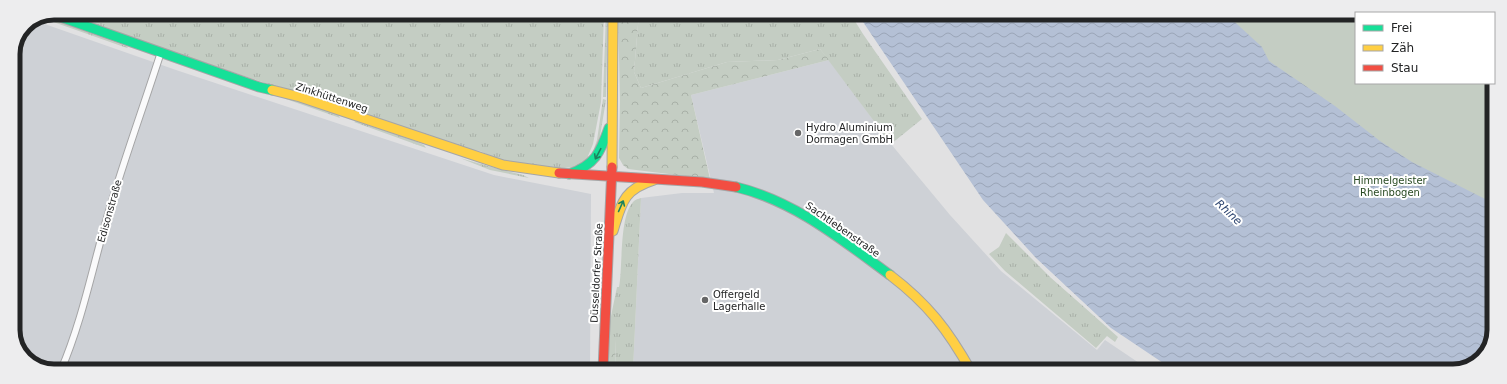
<svg xmlns="http://www.w3.org/2000/svg" width="1507" height="384" font-family="'DejaVu Sans',sans-serif">
<style>
.built{fill:#ced1d6}
.grass{fill:url(#grass-tufts)}
.forest{fill:url(#forest-crowns)}
.park{fill:#c4cdc3}
.water{fill:url(#water-waves)}
.lines{fill:none;stroke-linecap:round;stroke-linejoin:round}
.street-casing{stroke:#a5a5a6;stroke-width:8}
.fast-casing{stroke:#a5a5a6;stroke-width:11}
.slow-casing{stroke:#a5a5a6;stroke-width:11}
.jam-casing{stroke:#a5a5a6;stroke-width:11}
.street{stroke:#fafafb;stroke-width:6}
.fast{stroke:#16e098;stroke-width:9}
.slow{stroke:#ffcf43;stroke-width:9}
.jam{stroke:#f24e42;stroke-width:9}
.oneway{stroke:#1c825e}
.poi-dot{fill:#666667;stroke:#fff;stroke-width:1.5}
.labels{text-anchor:middle;stroke-width:4;stroke-linejoin:round;paint-order:stroke}
.street-label{font-size:10px;fill:#232425;stroke:#fff}
.poi-label{font-size:10px;fill:#232425;stroke:#fff;text-anchor:start}
.park-label{font-size:10px;fill:#284a22;stroke:#fff}
.water-label{font-size:11px;font-style:italic;fill:#324973;stroke:#fff}
.rim{fill:none;stroke:#232425;stroke-width:5}
</style>
<defs>
<pattern id="grass-tufts" width="24" height="20" patternUnits="userSpaceOnUse"><rect width="24" height="20" fill="#c4cdc3"/><path d="M3 7l-1-3M5 7V3M7 7l1-3M15 17l-1-3M17 17v-4M19 17l1-3" fill="none" stroke="#a8b0a7"/></pattern>
<pattern id="forest-crowns" width="20" height="18" patternUnits="userSpaceOnUse"><rect width="20" height="18" fill="#c4cdc3"/><path d="M2 6a3 3 0 1 1 6 0M12 15a3 3 0 1 1 6 0" fill="none" stroke="#a8b0a7"/></pattern>
<pattern id="water-waves" width="16" height="10" patternUnits="userSpaceOnUse"><rect width="16" height="10" fill="#b4c0d5"/><path d="M0 5q4-4 8 0t8 0" fill="none" stroke="#9aa5b7"/></pattern>
</defs>
<rect width="100%" height="100%" fill="#e1e1e2"/>
<path class="built" d="M36 21 176 70 494 175 591 194 590 370H46L23 357 13 335V54L25 25Z
M829 60 891 144 950 215 1001 271 1097 350 1105 340 1151 371H633L641 198 682 193H714L691 95Z"/>
<path class="grass" d="M60 13H604L601 102 593 144 588 156 590 159 579 166 574 167 554 169 506 163 480 151 466 149 297 92 271 85Z
M606 13H608L606 97H603Z
M639 13H850L863 34 922 119 891 144 820 49 778 60 727 62 641 88 634 72Z
M46 17 128 47 127 48 42 18Z
M283 98 296 100 338 114 340 118Z
M603 99 606 100 599 142 598 147 592 154 597 140Z
M356 121 415 141 424 145 426 148 354 122Z
M460 158 495 168 523 175 529 178 490 170Z
M641 198 633 371 615 370 616 340 609 339 610 321 617 287H619C623 267 619 217 633 202 636 199 638 199 641 198Z
M1006 233 1050 277 1118 337 1115 342 1107 336 1096 348 1005 271 989 254 999 247Z"/>
<path class="forest" d="M618 13H639L634 72 641 88 727 62 778 60 820 49 829 60 691 95 710 179 628 169 623 165 619 158 620 101Z
M609 339H616L615 370H608Z"/>
<path class="park" d="M1072 14H1356V83H1494L1493 338 1480 361Z"/>
<path class="water" d="M857 13 1226 14 1262 47 1269 61 1335 106 1380 141 1412 162 1493 203V338L1480 361 1453 371H1175L1111 328 1036 258 983 200Z"/>
<g class="lines">
<defs>
<path id="street" d="M61 370C83 319 93 264 109 211 125 157 144 105 161 52"/>
<path id="fast" d="M52 14 259 87 272 90
M569 174C595 165 600 153 609 128
M736 187C795 201 842 240 890 275"/>
<path id="slow" d="M272 90 300 97 503 165 559 173
M612 167 613 13
M613 231C622 202 623 190 654 180
M890 275C928 304 948 330 971 371"/>
<path id="jam" d="M559 173 702 182 736 187
M603 370 612 167"/>
</defs>
<use href="#street" class="street-casing"/>
<use href="#fast" class="fast-casing"/>
<use href="#slow" class="slow-casing"/>
<use href="#jam" class="jam-casing"/>
<use href="#street" class="street"/>
<use href="#fast" class="fast"/>
<use href="#slow" class="slow"/>
<use href="#jam" class="jam"/>
</g>
<defs><path id="oneway-shaft" d="M-6 0H5M1.5-3L5.5 0L1.5 3" fill="none" stroke-width="1.6" stroke-linecap="round" stroke-linejoin="round"/></defs>
<g class="oneway">
<use href="#oneway-shaft" transform="translate(598 154) rotate(118)"/>
<use href="#oneway-shaft" transform="translate(621 206) rotate(-66)"/>
</g>
<g class="poi-dot">
<circle cx="798" cy="133" r="4"/>
<circle cx="705" cy="300" r="4"/>
</g>
<g class="labels">
<g class="street-label">
<text transform="translate(332 97) rotate(18)" y="4">Zinkhüttenweg</text>
<text transform="translate(109 211) rotate(-74)" y="4">Edisonstraße</text>
<text transform="translate(843 229) rotate(35)" y="4">Sachtlebenstraße</text>
<text transform="translate(596 273) rotate(-87)" y="4">Düsseldorfer Straße</text>
</g>
<g class="poi-label">
<text x="806" y="131">Hydro Aluminium<tspan x="806" dy="12">Dormagen GmbH</tspan></text>
<text x="713" y="298">Offergeld<tspan x="713" dy="12">Lagerhalle</tspan></text>
</g>
<g class="park-label">
<text x="1390" y="184">Himmelgeister<tspan x="1390" dy="12">Rheinbogen</tspan></text>
</g>
<g class="water-label">
<text transform="translate(1229 212) rotate(43)" y="4">Rhine</text>
</g>
</g>
<path d="M0 0H1507V384H0ZM54 20H1453A34 34 0 0 1 1487 54V330A34 34 0 0 1 1453 364H54A34 34 0 0 1 20 330V54A34 34 0 0 1 54 20Z" fill="#ededee" fill-rule="evenodd"/>
<path class="rim" d="M54 20H1453A34 34 0 0 1 1487 54V330A34 34 0 0 1 1453 364H54A34 34 0 0 1 20 330V54A34 34 0 0 1 54 20Z"/>
<rect x="1355" y="12" width="140" height="72" fill="#ffffff" stroke="#a7a7a8"/>
<rect x="1363" y="25" width="20" height="6" fill="#16e098" stroke="#a7a7a8"/>
<text x="1391" y="32" font-size="12" fill="#232425">Frei</text>
<rect x="1363" y="45" width="20" height="6" fill="#ffcf43" stroke="#a7a7a8"/>
<text x="1391" y="52" font-size="12" fill="#232425">Zäh</text>
<rect x="1363" y="65" width="20" height="6" fill="#f24e42" stroke="#a7a7a8"/>
<text x="1391" y="72" font-size="12" fill="#232425">Stau</text>
</svg>
